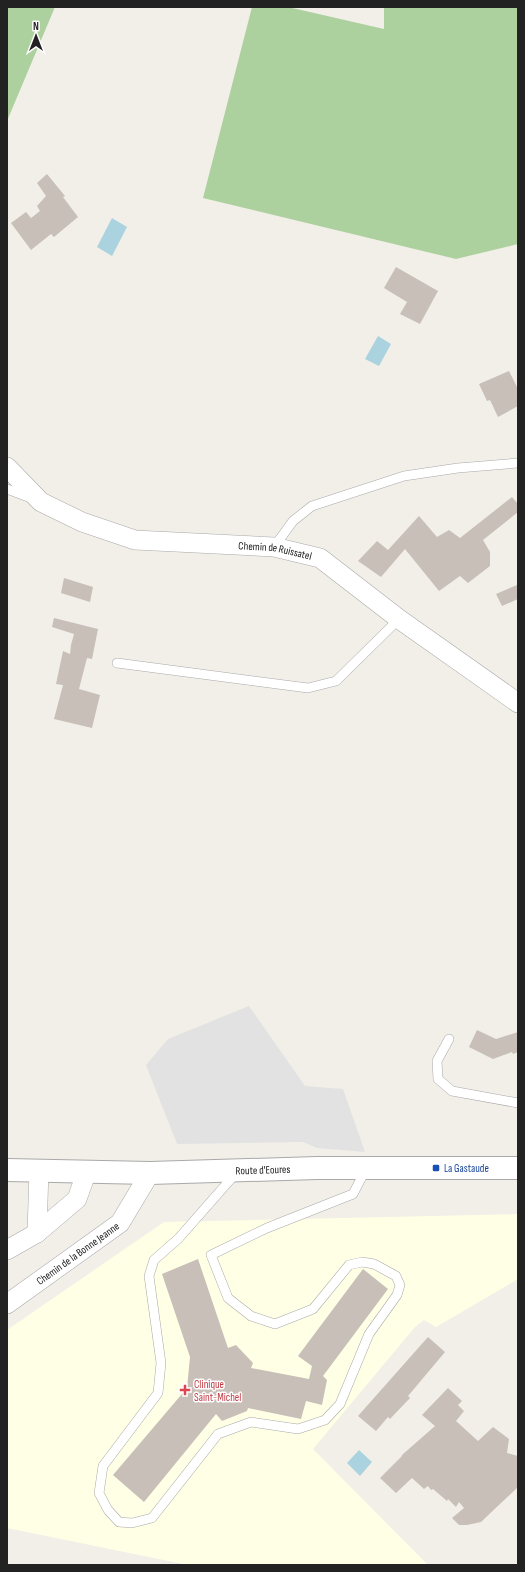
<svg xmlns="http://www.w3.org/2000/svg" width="525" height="1572" font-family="'Sofia Sans Condensed',sans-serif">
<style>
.education{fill:#ffffe5}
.forest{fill:#add19e}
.parking{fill:#e2e2e2}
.water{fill:#aad3df}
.building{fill:#c7bfb8}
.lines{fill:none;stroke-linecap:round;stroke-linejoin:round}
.service-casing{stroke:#a9a9a9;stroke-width:10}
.minor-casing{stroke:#a9a9a9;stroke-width:20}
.tertiary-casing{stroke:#a9a9a9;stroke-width:24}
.service{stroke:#fff;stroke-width:9}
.minor{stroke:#fff;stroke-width:19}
.tertiary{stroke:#fff;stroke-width:22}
.transit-dot{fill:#1a4fb4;stroke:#fff;stroke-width:1.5}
.health-dot{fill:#e0444e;stroke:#fff;stroke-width:1.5}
.labels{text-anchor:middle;stroke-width:3;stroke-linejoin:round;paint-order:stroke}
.street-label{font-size:11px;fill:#222;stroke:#fff}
.transit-label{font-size:11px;fill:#164399;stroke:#fff;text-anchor:start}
.health-label{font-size:11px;fill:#be3a42;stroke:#fff;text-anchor:start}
</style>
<rect width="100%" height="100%" fill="#f2efe9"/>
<path class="education" d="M518 1214V1279L436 1327 424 1320 415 1327 313 1449 428 1565H188L7 1528V1330L164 1222Z"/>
<path class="forest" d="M7 7H55L7 121Z
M252 7H288L384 29V7H518V244L456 259 203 198Z"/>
<path class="parking" d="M249 1006 305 1086 343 1089 365 1152 317 1148 303 1142 177 1144 146 1065 168 1039Z"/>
<path class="water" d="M112 218 127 227 112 256 97 247Z
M378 336 391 344 379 366 365 359Z
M359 1450 372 1462 360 1476 347 1463Z"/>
<path class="building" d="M47 174 65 196 63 197 78 217 54 237 51 234 31 250 11 223 26 212 31 218 40 211 37 206 46 196 37 183Z
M396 267 438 291 420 324 400 314 407 302 384 288Z
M509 371 518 389V406L498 417 490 400 487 401 479 384Z
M512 497 518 504V512L483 540 490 552V566L468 583 460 576 439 591 405 549 381 577 358 561 377 541 388 550 419 516 437 537 449 530 460 538Z
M64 578 93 587 90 602 61 593Z
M517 585 518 588V599L502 606 496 594Z
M54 618 98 629 92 659 87 658 79 689 100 695 92 728 54 719 63 685 56 684 63 651 70 654 71 645 74 634 52 627Z
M477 1030 496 1039 518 1032V1052L513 1054 512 1052 493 1059 469 1047Z
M198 1259 228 1348 236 1345 253 1363 251 1368 309 1379 312 1366 298 1356 363 1269 388 1289 323 1376 327 1380 322 1405 306 1401 301 1419 248 1408 247 1411 222 1421 216 1414 144 1502 113 1475 187 1388 190 1357 162 1274Z
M428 1337 445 1352 408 1396 410 1398 390 1419 388 1417 376 1431 358 1416Z
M448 1388 462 1401 458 1405 464 1411 456 1421 478 1441 493 1427 509 1439 507 1453 518 1456V1487L481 1522 467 1525H459L452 1518 464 1508 459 1502 456 1507 448 1499 447 1501 433 1489 431 1490 428 1486 424 1489 412 1478 396 1493 380 1478 402 1456V1455L435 1426 422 1415Z"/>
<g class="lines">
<defs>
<path id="service" d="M7 489 31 498
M274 547 293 521 312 506 404 476 458 468 518 463
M117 663 308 688 336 681 399 619
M449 1039 437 1061 438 1079 452 1091 518 1103
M237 1172 178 1239 154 1260 149 1276 161 1363 158 1393 103 1466 99 1493 108 1510 119 1522 132 1523 152 1518 218 1434 251 1422 298 1429 325 1420 340 1404 369 1334 397 1295 400 1285 396 1276 374 1264 362 1262 349 1265 313 1309 275 1324 251 1316 228 1298 211 1255 267 1228 353 1194 366 1169"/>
<g id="minor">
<path id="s1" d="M7 467 41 502 82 522 135 540 274 547 320 558 399 619 518 703"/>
<path d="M37 1233 39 1170"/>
<path d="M7 1250 37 1233 77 1199 87 1171"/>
<path id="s2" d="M7 1304 120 1223 150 1173"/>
</g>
<g id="tertiary">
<path id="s3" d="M7 1170 150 1173 317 1168H518"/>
</g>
</defs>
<use href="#service" class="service-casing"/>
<use href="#minor" class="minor-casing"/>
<use href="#tertiary" class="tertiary-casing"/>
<use href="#service" class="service"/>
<use href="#minor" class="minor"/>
<use href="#tertiary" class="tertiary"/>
</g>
<rect class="transit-dot" x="432" y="1164" width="8" height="8" rx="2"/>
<path class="health-dot" d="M183 1384h4v4h4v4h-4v4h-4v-4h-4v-4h4z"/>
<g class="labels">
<g class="street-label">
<text dy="4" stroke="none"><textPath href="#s1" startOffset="291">Chemin de Ruissatel</textPath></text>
<text dy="4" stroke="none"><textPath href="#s3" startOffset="256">Route d'Eoures</textPath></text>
<text dy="4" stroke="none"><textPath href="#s2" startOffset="87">Chemin de la Bonne Jeanne</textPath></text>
</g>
<g class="transit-label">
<text x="444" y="1172">La Gastaude</text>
</g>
<g class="health-label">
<text x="194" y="1388">Clinique<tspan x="194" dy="13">Saint-Michel</tspan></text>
</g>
</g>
<rect width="525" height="1572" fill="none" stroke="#222222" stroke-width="16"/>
<g transform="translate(36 36)" stroke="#ffffff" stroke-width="3" paint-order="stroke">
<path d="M0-3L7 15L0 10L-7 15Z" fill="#222222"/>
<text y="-6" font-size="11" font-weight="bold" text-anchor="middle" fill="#222222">N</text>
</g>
</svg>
